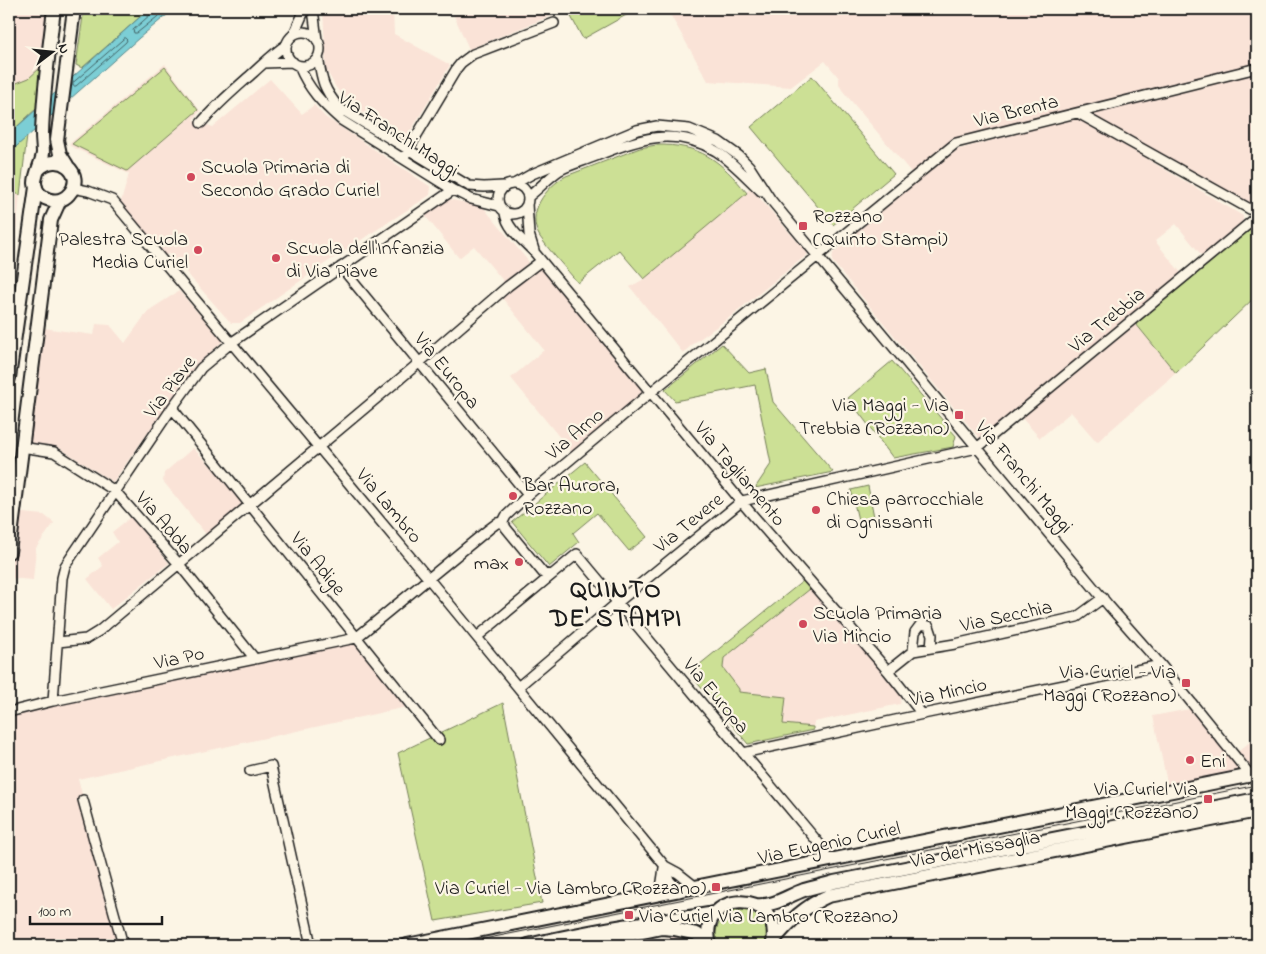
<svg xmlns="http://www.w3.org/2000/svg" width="1266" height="954" font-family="'Indie Flower',sans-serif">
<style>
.built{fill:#fae3d7}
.green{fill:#cce095;stroke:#747e58}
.water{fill:#7cced5;stroke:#56878b}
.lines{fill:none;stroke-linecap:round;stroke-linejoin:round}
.shore{stroke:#426366;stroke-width:1}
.street-casing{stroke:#1c1c1c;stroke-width:12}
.secondary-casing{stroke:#1c1c1c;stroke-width:16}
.street{stroke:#fcf5e5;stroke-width:9}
.secondary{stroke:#fcf5e5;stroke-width:12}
.tram{stroke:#1c1c1c;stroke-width:1}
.poi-dot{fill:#d1495b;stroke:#fcf5e5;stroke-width:2}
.labels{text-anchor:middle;stroke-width:4.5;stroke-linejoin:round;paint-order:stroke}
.street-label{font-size:20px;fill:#1c1c1c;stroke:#fcf5e5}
.poi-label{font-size:20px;fill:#1c1c1c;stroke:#fcf5e5;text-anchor:start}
.district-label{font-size:25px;font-weight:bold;letter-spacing:1px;fill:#1c1c1c;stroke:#fcf5e5}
</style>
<rect width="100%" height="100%" fill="#fcf5e5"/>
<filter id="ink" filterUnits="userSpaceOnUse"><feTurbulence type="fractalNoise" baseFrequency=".02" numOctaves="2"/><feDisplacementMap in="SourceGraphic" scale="10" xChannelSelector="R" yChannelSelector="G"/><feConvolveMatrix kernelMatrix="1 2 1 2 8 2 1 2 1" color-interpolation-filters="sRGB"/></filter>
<g filter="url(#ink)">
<path class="built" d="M9 9H47L40 68 29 78 9 86Z
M323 9H393L394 34 450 65 406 139 346 102 335 86 326 69Z
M451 9H556L558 13 469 49Z
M667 9H1257V213L1078 113 956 143 915 177 842 90 839 84V78L825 61 791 87 708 81Z
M165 64 200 111 193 120 213 127 270 79 302 114 314 105 325 117 431 187 430 195 326 263 240 323H231L169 253 162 258 120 205 129 174 70 146 69 144Z
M1077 117 1243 216V222L1235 232 1203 257 1176 224 1155 241 1181 273 987 436 980 439 832 261 833 253 916 180 956 150Z
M751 188 808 254 730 317 694 343 683 353 630 287 644 279Z
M12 192 20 195 9 298V195Z
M449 199 483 207 529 262 505 283 474 246 459 258 423 213Z
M541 261 650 393 575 456 511 378 544 350 499 294Z
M179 291 223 341 195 366 113 482 58 447 29 442 43 328 94 335 96 324 110 325 125 343 148 311Z
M1132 320 1176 373 1097 442 1071 412 1040 438 1018 414Z
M193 448 249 505 209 538 163 481 164 473Z
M13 512 44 515 54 523 36 548 33 580 9 578V552Z
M131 517 169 563 111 609 87 579 103 566 98 558 118 542 112 532Z
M810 589 902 696 900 704 814 722 813 727 783 724 786 697 738 692 723 668 724 658Z
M356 638 411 706 78 779 120 936 107 940 108 945H9V712Z
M1195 708 1234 755 1257 736V774L1169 792 1153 716Z
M681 936 695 940 701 945H641L664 938Z"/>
<path class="green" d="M84 9H149L82 68 76 65Z
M567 9H637L583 39Z
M165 67 198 110 127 171 72 144Z
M40 68 38 107 9 134V86L29 78Z
M812 76 894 174 833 225 751 127Z
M27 136 20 195 12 192 9 195V153Z
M656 145C700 144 720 160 747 193L644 279 619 250 578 283C566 268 551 253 540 237 525 213 546 187 566 176L640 148Z
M1257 224V295L1176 373 1136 324Z
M722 344 749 373 766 369 773 402 833 472 755 488 771 464 755 385 675 401 665 390Z
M892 361 956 436 953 447 893 458 848 398Z
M585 462 647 537 629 551 597 513 573 533 579 542 549 567 512 522Z
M868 486 874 517 858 520 851 490Z
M803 581 810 589 724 658 723 668 739 689V692L786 697 783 724 813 727V730L748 744 689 673Z
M503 703 542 903 435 921 398 753Z
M741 910C759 912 772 927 766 945H716C713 926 722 912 741 910Z"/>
<path class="water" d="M149 9H174L139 38 9 153V134Z"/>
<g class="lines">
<path class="shore" d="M152 9 151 14 133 30 134 33H137L167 9
M125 38 127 40 126 42 76 86H73V83Z"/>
<defs>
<path id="street" d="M313 9 317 40
M286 49a17 17 0 1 1 34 0a17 17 0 1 1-34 0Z
M294 34 305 9
M318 57C322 81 323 88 339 108L469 186 484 187 503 186
M264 63 293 62
M299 66C309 90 322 103 341 120L453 190 471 199 499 206
M1078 113 1257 213
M201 123C217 104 235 89 253 73 264 63 274 53 286 45
M405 155 457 68 461 63 473 54 554 23
M516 183 532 174 637 130 657 126 689 129 718 141 739 156 749 166 771 200 1109 606 1161 665 1251 776
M498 199a15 15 0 1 1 30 0a15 15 0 1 1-30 0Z
M73 188 88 191 112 200 433 584 665 866 669 880 679 892
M528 197C539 189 549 177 560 170 571 164 584 161 596 156 637 139 674 126 716 151 733 162 747 178 761 191
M527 204 529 234 534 250
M505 213C507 229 524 241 535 253L750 512 888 671 922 714
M341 267 528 495
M172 408 439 740
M21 447 54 452 115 491 178 563 255 659
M503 522 506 528 543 573 550 575
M477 637 577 554 822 847 828 861
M58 642 86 639 99 631 420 362 508 286 541 261
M913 651 915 632 921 624 929 626 932 635 931 648
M888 671 913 651 955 644 1077 617 1103 598
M518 687 617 603 742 501 977 448 1257 217
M53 701 62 578 65 566 172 408 201 368 231 343 453 190
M9 712 53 701 356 638 489 529 497 523 503 522 506 516 528 495 650 393 956 143 1257 68
M743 753 928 713 1161 665
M250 771 271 766 311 945
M83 800 123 945
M665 866 678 873 697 888
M660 895 664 868"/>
<path id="secondary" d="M67 165 60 154 57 140 74 9
M38 170C58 149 87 174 69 194 58 207 36 199 35 183 35 173 42 163 43 153 43 147 42 141 42 134 43 92 49 50 54 9
M9 378 36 187
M9 552 51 220 60 200
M755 905C774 907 787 896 804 890 814 887 824 885 834 882L1257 799
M774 940C790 921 805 906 828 896L1257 811
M407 945 1257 774
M528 945C568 936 608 928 649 922 672 918 694 918 717 912
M581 945 662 928 674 929 697 934 707 945
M710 945C695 890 783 887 773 942"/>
</defs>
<use href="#street" class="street-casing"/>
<use href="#secondary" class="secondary-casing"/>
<use href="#street" class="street"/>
<use href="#secondary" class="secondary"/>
<path class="tram" d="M454 945 1257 785"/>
</g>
</g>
<g class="poi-dot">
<circle cx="191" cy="177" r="5"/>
<rect x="798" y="221" width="10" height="10" rx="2.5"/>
<circle cx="198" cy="250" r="5"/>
<circle cx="276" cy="258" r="5"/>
<rect x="954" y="410" width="10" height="10" rx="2.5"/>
<circle cx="513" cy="496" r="5"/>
<circle cx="816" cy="510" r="5"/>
<circle cx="519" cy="562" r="5"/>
<circle cx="803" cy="624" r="5"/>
<rect x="1181" y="678" width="10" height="10" rx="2.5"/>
<circle cx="1190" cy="760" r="5"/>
<rect x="1203" y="794" width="10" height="10" rx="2.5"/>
<rect x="711" y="882" width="10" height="10" rx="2.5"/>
<rect x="624" y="910" width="10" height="10" rx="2.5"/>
</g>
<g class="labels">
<g class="street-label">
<text transform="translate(1016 110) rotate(-14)" y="7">Via Brenta</text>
<text transform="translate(399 133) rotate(33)" y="7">Via Franchi Maggi</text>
<text transform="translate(1106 319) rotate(-39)" y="7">Via Trebbia</text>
<text transform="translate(448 370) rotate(51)" y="7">Via Europa</text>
<text transform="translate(169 386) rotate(-53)" y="7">Via Piave</text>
<text transform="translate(574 433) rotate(-40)" y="7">Via Arno</text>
<text transform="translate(741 473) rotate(50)" y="7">Via Tagliamento</text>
<text transform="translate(1025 476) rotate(50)" y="7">Via Franchi Maggi</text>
<text transform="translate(390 505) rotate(50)" y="7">Via Lambro</text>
<text transform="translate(165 522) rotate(49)" y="7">Via Adda</text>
<text transform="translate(688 522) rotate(-39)" y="7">Via Tevere</text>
<text transform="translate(319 563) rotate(51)" y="7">Via Adige</text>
<text transform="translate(1006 615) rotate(-12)" y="7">Via Secchia</text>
<text transform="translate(179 657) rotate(-12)" y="7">Via Po</text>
<text transform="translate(948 691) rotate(-12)" y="7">Via Mincio</text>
<text transform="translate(717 695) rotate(50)" y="7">Via Europa</text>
<text transform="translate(829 842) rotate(-12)" y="7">Via Eugenio Curiel</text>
<text transform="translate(975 848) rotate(-11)" y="7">Via dei Missaglia</text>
</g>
<g class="poi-label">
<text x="201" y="173">Scuola Primaria di<tspan x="201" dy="23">Secondo Grado Curiel</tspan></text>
<text x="813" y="222">Rozzano<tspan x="813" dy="23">(Quinto Stampi)</tspan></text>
<text x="188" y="245" text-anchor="end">Palestra Scuola<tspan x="188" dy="23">Media Curiel</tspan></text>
<text x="286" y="254">Scuola dell'Infanzia<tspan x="286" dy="23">di Via Piave</tspan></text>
<text x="949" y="411" text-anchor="end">Via Maggi - Via<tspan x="949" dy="23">Trebbia (Rozzano)</tspan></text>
<text x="523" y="491">Bar Aurora,<tspan x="523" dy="23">Rozzano</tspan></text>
<text x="826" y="505">Chiesa parrocchiale<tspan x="826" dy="23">di Ognissanti</tspan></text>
<text x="509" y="569" text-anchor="end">max</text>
<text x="813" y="619">Scuola Primaria<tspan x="813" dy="23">Via Mincio</tspan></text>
<text x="1176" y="678" text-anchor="end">Via Curiel - Via<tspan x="1176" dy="23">Maggi (Rozzano)</tspan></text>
<text x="1200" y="767">Eni</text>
<text x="1198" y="795" text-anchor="end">Via Curiel Via<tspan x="1198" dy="23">Maggi (Rozzano)</tspan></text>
<text x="706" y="894" text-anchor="end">Via Curiel - Via Lambro (Rozzano)</text>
<text x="639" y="922">Via Curiel Via Lambro (Rozzano)</text>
</g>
<g class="district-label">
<text x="616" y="597">QUINTO<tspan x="616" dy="29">DE' STAMPI</tspan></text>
</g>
</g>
<rect width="1266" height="954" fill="none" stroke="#fcf5e5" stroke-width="30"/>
<rect x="15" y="15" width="1236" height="924" fill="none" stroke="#1c1c1c" stroke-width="2" filter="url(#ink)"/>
<g transform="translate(52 52) rotate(74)" stroke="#fcf5e5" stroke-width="4" paint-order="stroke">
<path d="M0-4L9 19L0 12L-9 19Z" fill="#1c1c1c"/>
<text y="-8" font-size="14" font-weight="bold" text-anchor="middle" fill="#1c1c1c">N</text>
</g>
<path d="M30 916v8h132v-8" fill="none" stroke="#1c1c1c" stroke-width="2.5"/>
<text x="38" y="916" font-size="15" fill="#1c1c1c" stroke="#fcf5e5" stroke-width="4" paint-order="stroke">100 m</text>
</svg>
